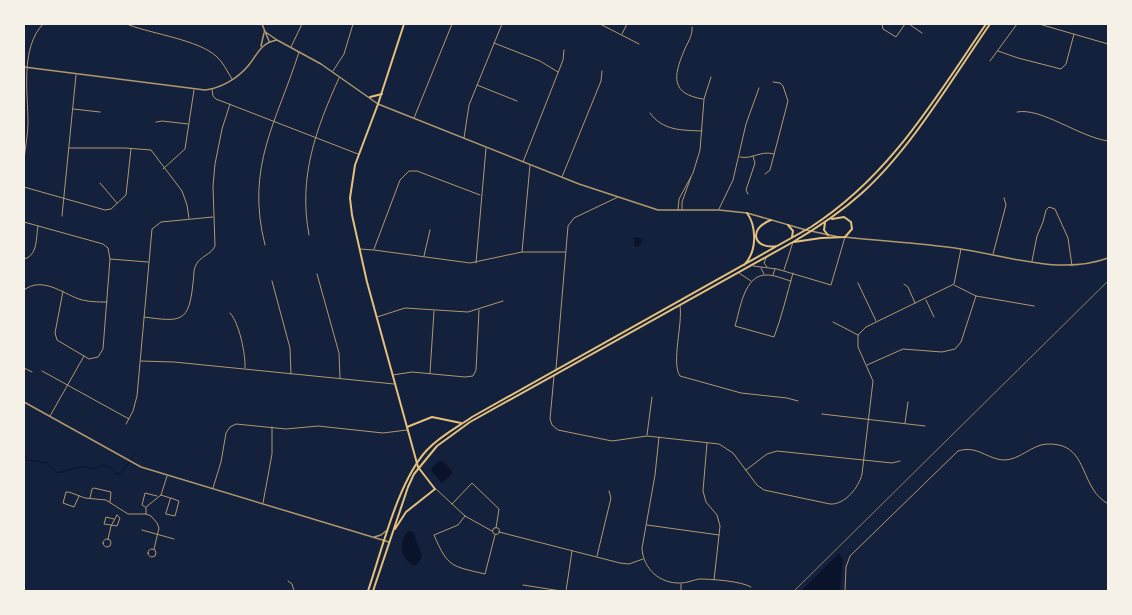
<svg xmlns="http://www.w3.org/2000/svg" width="1132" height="615" font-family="'Roboto Serif',serif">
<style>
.water{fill:#0b132b}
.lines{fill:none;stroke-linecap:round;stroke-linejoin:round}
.stream{stroke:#0b132b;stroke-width:1}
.minor{stroke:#b1986c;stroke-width:1}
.tertiary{stroke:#b1986c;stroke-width:1.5}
.secondary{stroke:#e5c07b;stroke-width:2}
.primary{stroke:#e5c07b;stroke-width:2}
.trunk{stroke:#e5c07b;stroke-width:2}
.rail{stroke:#918062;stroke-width:1}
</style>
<rect width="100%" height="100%" fill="#14213d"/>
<path class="water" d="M634 237 643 239 639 247 634 246Z
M440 461 444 462 452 471V474L442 483 431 471 433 466Z
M408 531 413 532 422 555 419 562 414 566C401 558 397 543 408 531Z
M839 553 843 560 840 591H801Z"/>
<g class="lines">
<path class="stream" d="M24 456 28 460 46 463 58 473 82 466 93 469 104 465 111 468 115 474H120L129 463
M131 459 134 455"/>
<path class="minor" d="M600 24 639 44
M882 24 883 29 896 37 905 24
M909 24 922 33
M1039 24 1108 44
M129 25C153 34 198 40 216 56 223 62 227 71 232 79
M692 27C693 36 687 43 684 51 673 77 671 94 703 99
M622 34 627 24
M494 43 540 61 558 72
M291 47 302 24
M998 51 1018 58 1061 69 1066 64 1074 34
M990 61 1017 24
M333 71 344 54 353 24
M477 85 517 101
M212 89 213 96 216 99 358 154
M73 109 100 112
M1017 112C1041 107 1079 137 1108 141
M650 113C663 131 681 130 702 131
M414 118 452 24
M156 122 162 121 188 124
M464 138 469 105 502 24
M69 148H125L151 150 182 191 187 205 189 218
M740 157C752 160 760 150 774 154
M24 160C25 148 28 135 28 123 28 93 20 48 43 24
M523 162 563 60 564 50
M163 169 185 149 194 90
M765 174 770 170 788 101 783 86 780 83 773 82
M562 177 601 81 602 71
M100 183 117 203
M24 187 105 210 111 209 126 195 131 149
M748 194 746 190 755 163 753 156
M719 209 733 180 746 124 759 88
M678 210 679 199 693 173 700 150 704 99 711 77
M682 210V202L691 177
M62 216 76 75
M24 222 103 244 108 248 110 259 103 349 98 357 89 359 57 340 55 333 63 291
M309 235C298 177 316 129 339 78
M265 245C245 166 277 122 299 52
M360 249 374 250 470 263 522 252H565
M374 249 400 180 409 171H417L480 195
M522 252 530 165
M993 254 1006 205 1004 198
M424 256 430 230
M766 258 764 263 767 267
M24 259C38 256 36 237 38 226
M110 259 148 262
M1032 261 1037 236 1043 222 1046 210 1049 207 1055 209 1068 238 1072 266
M476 263 486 148
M753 266 777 269 831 285 845 237
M761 268 764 274
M784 270 793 242
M739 273 751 281
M317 274 339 353 340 378
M773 275 775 269
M272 281 290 348 291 374
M791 281C783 279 775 275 767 275 744 274 740 310 735 326L774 337C782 316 787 294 793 273
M858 283 876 321
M904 284 908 287 915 303
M954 285 976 296 1034 306
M24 290C42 276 62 293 79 299 88 302 98 302 107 302
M926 300 934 317
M680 306C683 323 671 363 680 376L741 393 787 398 798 401
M230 313C239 322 246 355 245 368
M144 317C181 322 189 323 193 283 194 278 193 270 196 265 200 256 211 255 215 246L213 186 215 164 222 129 230 104
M377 317 405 308 468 312 503 301
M833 322 858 335
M141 361 174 362 394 384
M867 365 903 349 942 352 955 349 961 342 976 296
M24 368 32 372
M556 369 568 226 574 218 618 197
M42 371 129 419
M430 373 434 311
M393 375 412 372 465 377 473 376 476 370 479 310
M554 376 550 419 552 425 558 430 612 441 647 436 719 444 733 453 757 485 764 490 830 504C845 505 859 487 862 474L873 381 858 347V335L866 327 954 284 961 249
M822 414 925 426
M50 416 84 356
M905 423 908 402
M126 424 133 411 137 396 152 229 161 222 213 217
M647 435 652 397
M659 437 655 475 642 548C643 569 660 584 681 583 687 583 693 580 699 579 711 579 741 581 751 587
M707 443 703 491 706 502 717 515 720 526 714 580
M746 470 767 454 777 451 892 463 900 461
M213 488 221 462 226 433 230 427 236 424 286 429 318 426 383 433 407 430
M436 489 465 516 492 531
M161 495 170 498
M79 496 74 507 63 503 66 492H69L85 498 106 500 128 514H146L151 516 157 523 159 528 154 549
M90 498 92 489 94 488 111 492 110 502
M171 498 179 501 175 516 166 514Z
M263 503 272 454V427
M452 504 472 483 499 509 496 528
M145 507 142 505 145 493 157 496
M146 514V507L161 495 167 476
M465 516 458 525 434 535C448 568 452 566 485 574L495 535
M114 519 106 517 104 524 117 526 120 518 117 515
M647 525 719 535
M492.5 531a3.5 3.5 0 1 1 7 0a3.5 3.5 0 1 1-7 0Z
M142 530 174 539
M499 532 620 563 629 564 643 559
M103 543a4 4 0 1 1 8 0a4 4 0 1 1-8 0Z
M108 539 111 526 117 515
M148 553a4 4 0 1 1 8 0a4 4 0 1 1-8 0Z
M597 556 611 498 609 491
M288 581 292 584 294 591
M681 584V591
M523 585 561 591
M566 591 572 551
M845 591 846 567 850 556 958 451C978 445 986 459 1004 460 1020 460 1031 445 1047 444 1080 443 1080 468 1093 489 1097 496 1102 500 1108 504"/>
<path class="tertiary" d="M262 24 269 41
M264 31 277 40 321 64 378 104 579 184 658 210H719L747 213 806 230 839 237
M261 46 264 33
M24 67 205 90C221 88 237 79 248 66 258 54 260 43 277 40
M845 237C881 241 918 243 955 248 1005 255 1059 276 1108 258
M24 402 141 467 389 542
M374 537 381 535 386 531"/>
<path class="secondary" d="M370 97 382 94"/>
<path class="primary" d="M404 24 378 104 355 165 350 198 352 215 367 282 418 467"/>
<path class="trunk" d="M771 220C747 229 754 250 777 246
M825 223 824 230 828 235
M788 225 793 231 792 237
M794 242 821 238 845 237 852 229 851 222 844 217 832 219
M744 265C757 252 757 227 747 213
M407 427 432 417 461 423
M395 529 406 512 435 489 418 467
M368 591C382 550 398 481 427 450 440 436 456 428 472 417L811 227C890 176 934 100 986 24
M373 591 408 487 414 474 437 446 470 422 793 242C817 228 841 212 862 193 911 149 952 79 990 24"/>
<path class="rail" d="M794 591 1108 281"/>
</g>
<rect width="1132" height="615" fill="none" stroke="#f6f1e7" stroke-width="50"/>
</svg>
